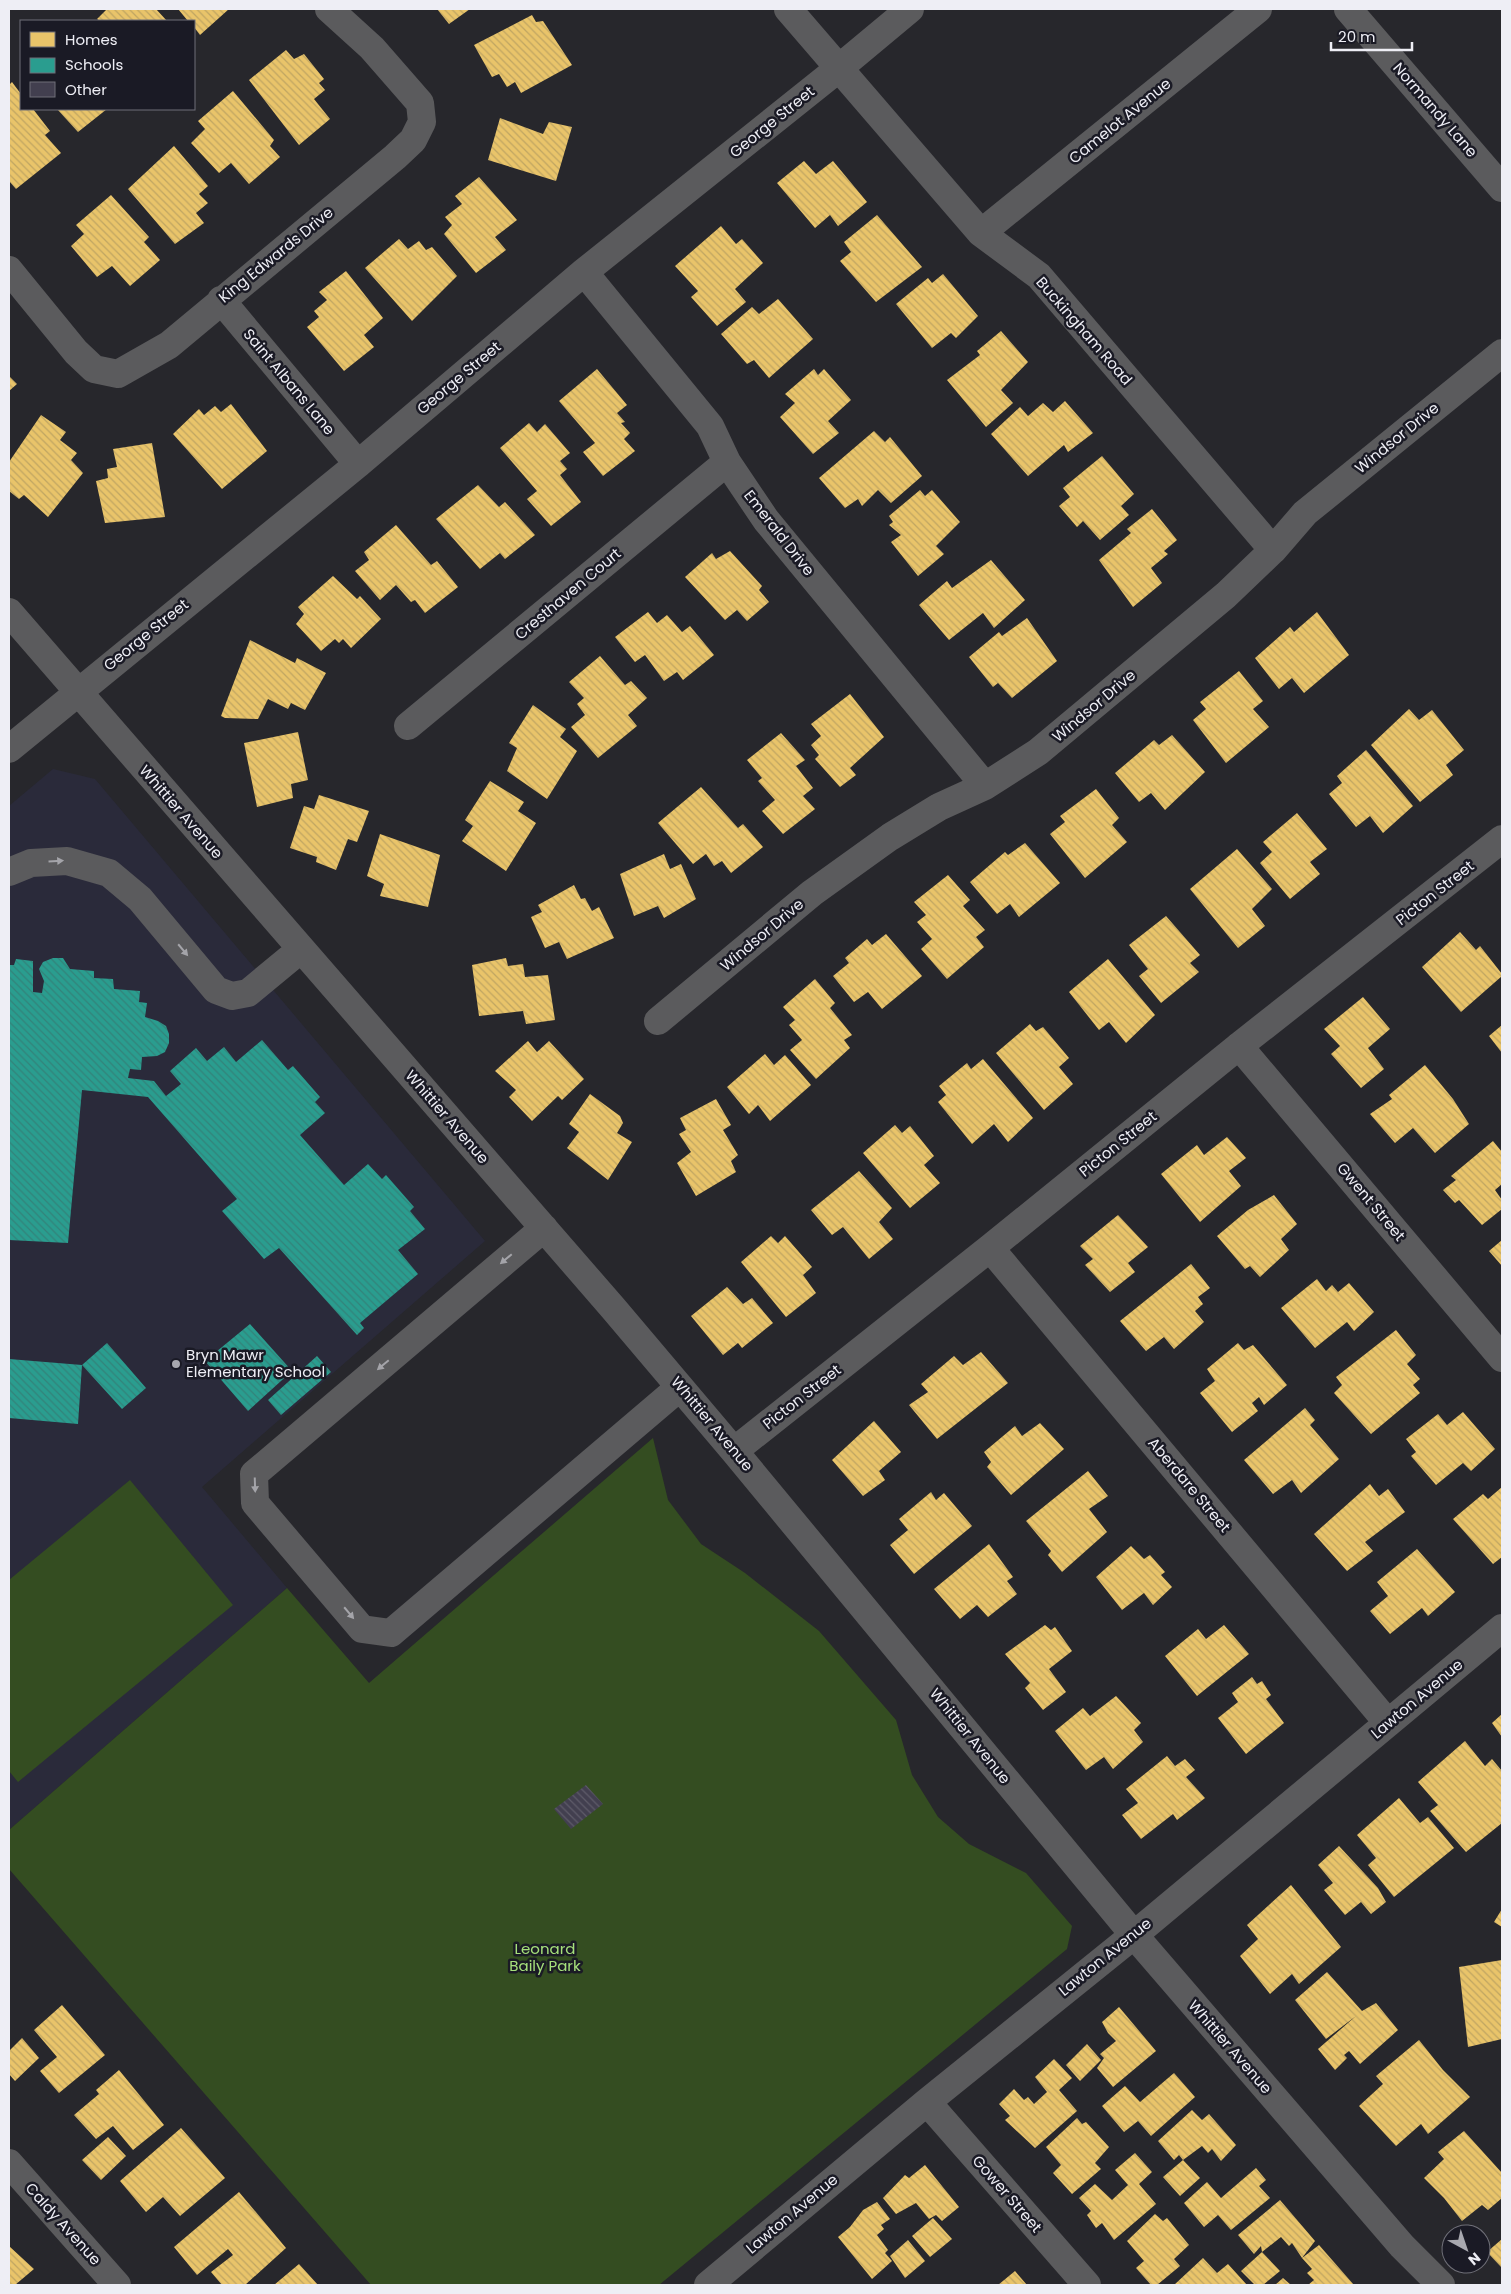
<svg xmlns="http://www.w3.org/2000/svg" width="1511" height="2294" font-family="Poppins,sans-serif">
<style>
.built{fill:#2a2a3a}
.green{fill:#344d21}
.homes{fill:url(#homes-back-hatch)}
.schools{fill:url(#schools-back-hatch)}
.building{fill:url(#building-back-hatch)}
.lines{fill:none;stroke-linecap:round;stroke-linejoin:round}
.minor{stroke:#5b5b5d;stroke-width:28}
.oneway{fill:#a4a4a9}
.poi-dot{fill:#a8a8af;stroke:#1a1a25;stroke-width:2}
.labels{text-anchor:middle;stroke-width:5;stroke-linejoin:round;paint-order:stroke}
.street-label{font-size:15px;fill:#eeeef5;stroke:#1a1a25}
.poi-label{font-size:15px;fill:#eeeef5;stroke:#1a1a25;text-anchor:start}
.park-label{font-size:15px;fill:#a6e07b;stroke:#1a1a25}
</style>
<defs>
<pattern id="homes-back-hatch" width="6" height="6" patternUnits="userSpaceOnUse" patternTransform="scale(1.25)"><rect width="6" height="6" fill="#e9c46a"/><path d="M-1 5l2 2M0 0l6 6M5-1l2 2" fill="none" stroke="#c0a562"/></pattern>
<pattern id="schools-back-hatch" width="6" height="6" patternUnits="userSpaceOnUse" patternTransform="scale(1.25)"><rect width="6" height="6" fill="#2a9d8f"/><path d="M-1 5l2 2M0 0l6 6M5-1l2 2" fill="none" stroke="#33837a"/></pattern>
<pattern id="building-back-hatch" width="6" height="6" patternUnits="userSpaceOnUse" patternTransform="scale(1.25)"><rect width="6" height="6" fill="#423f4f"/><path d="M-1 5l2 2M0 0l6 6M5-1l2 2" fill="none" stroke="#5e5b69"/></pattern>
</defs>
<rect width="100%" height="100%" fill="#27272c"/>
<path class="built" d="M53 769 95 779 485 1241 202 1487 287 1588 9 1830V806Z"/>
<path class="green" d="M653 1438 668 1500 701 1544 745 1573 819 1631 896 1720 912 1775 938 1817 969 1844 1026 1873 1072 1926 1067 1949 659 2285H371L9 1869V1830L287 1588 369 1683Z
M130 1480 233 1605 18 1782 9 1771V1580Z"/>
<path class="homes" d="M107 9H156L167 21H100L97 19Z
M178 9H229L200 35 194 27V21H188Z
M437 9H470L449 24Z
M532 15 536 22 543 21 572 65 521 93 515 82 507 87 499 74 492 77 474 45Z
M286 50 294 59 304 54 324 79 319 83 325 90 314 99 330 119 299 145 249 80Z
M12 82 21 94V109H33L50 131 45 135 61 153 16 189 9 181V85Z
M233 91 274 140 270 146 280 157 249 184 231 163 219 173 191 143 205 129 198 121Z
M57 109H107L78 132Z
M500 118 543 134 549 122 572 127 556 181 488 160Z
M174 146 208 186 199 194 208 203 196 213 204 223 175 244 128 189Z
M804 161 816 174 833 161 867 202 838 226 830 215 815 228 777 183Z
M479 177 517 220 495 237 506 250 476 273 444 234 452 225 445 217 462 204 455 196Z
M111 195 149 237 144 242 160 260 130 286 112 266 97 277 71 246 84 234 76 225Z
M877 215 922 267 876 302 840 261 851 252 844 242Z
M721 226 736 244 742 239 763 263 735 289 746 302 717 326 691 297 698 291 675 266Z
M399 239 408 249 419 241 426 250 432 247 457 276 412 321 365 268Z
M346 271 383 318 364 335 374 347 344 371 307 327 319 317 314 311 327 300 319 292Z
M943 274 978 316 956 338 951 333 932 348 896 304 928 278 932 283Z
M778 299 813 339 769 378 754 360 747 364 721 334 752 307 759 314Z
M1001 331 1028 362 1001 390 1013 403 986 427 947 380 980 355 977 351Z
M597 369 627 405 617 413 625 422 621 423 630 433 624 439 635 451 603 476 583 452 595 443 559 401Z
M814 369 818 375 824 369 851 400 828 421 839 433 813 454 780 417 795 403 785 394Z
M9 376 17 384 9 391Z
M1065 401 1093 433 1068 452 1064 445 1028 476 991 434 1020 407 1028 416 1043 403 1053 412Z
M231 404 267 451 222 489 173 434 199 409 204 415 215 406 221 412Z
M41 415 66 432 60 440 77 453 71 460 83 473 48 517 24 495 19 499 9 491V462Z
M529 423 537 432 545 424 570 453 560 461 567 469 560 475 581 502 551 526 527 499 537 491 500 448Z
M874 431 885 442 890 437 922 476 891 503 878 490 862 506 858 499 845 508 819 478Z
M152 443 165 517 105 523 96 481 108 478 107 469 117 467 113 449Z
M1102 456 1134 494 1121 506 1129 515 1100 540 1083 521 1077 527 1059 506 1070 497 1063 488Z
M478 485 499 507 505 502 535 535 505 559 500 553 480 569 436 519Z
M920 490 925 496 932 490 960 522 936 546 944 554 918 576 891 542 901 535 889 525 893 522 889 516Z
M1152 509 1177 540 1164 551 1168 554 1151 568 1162 583 1133 607 1099 560 1131 533 1127 529Z
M396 525 431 565 437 561 458 587 425 613 415 600 411 602 396 585 380 600 355 571 369 560 364 552Z
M730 551 762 586 759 590 769 602 747 621 737 610 725 620 685 577 712 553 716 559Z
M991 560 1025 600 994 628 983 613 949 640 919 605 947 581 952 588Z
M333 576 357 599 360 596 381 619 351 648 343 639 339 643 335 639 321 651 296 624 304 614 298 607Z
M648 612 657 623 667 615 682 632 690 626 714 655 683 680 677 672 664 681 645 655 635 662 615 637Z
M1317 612 1349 655 1304 693 1292 678 1279 689 1255 658 1290 627 1294 632Z
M1027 618 1057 661 1012 698 998 683 993 687 969 657 999 632 1002 636Z
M250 640 295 663 297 658 326 673 305 710 291 703 288 709 268 699 258 719 225 718 221 716Z
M600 656 625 685 631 681 647 698 628 715 637 726 598 758 571 727 585 715 577 704 584 698 569 682Z
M1239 671 1263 701 1253 709 1269 727 1226 763 1193 720 1206 709 1200 702Z
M850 694 884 737 850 768 856 775 840 787 815 759 819 755 811 745 821 736 811 724Z
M533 705 566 729 560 737 577 751 547 799 507 771 517 748 509 743Z
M1409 709 1419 720 1432 710 1464 750 1446 765 1453 775 1420 802 1371 745Z
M298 732 308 780 291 784 293 798 257 807 244 743Z
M781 733 805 760 796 766 813 788 803 796 815 809 783 834 762 811 775 800 758 781 762 778 747 760Z
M1172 735 1205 772 1165 810 1151 793 1139 802 1115 773 1154 740 1159 745Z
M1366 750 1413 806 1383 833 1370 816 1356 827 1329 794 1342 783 1337 776Z
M490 781 524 802 518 811 536 823 506 871 462 841 473 826 465 820Z
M701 787 738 828 743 824 763 847 731 873 722 861 714 866 706 854 693 864 658 823Z
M1096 789 1119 818 1112 825 1127 842 1085 878 1050 834 1065 822 1060 816Z
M319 795 369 811 357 842 348 839 336 870 316 862 317 857 290 848 304 806 314 809Z
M1297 813 1327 849 1310 862 1320 874 1290 899 1260 863 1272 852 1263 842Z
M380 834 440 855 428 907 380 896 384 884 367 876Z
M1025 843 1060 883 1019 917 1010 904 997 914 970 882 1005 852 1008 855Z
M1237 849 1272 889 1252 909 1265 926 1238 948 1190 889Z
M664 854 670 869 681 864 696 899 664 918 658 906 634 916 620 874Z
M948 875 970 900 963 906 985 930 976 937 984 947 947 979 921 949 932 939 917 922 926 915 914 902Z
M574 885 581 899 585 898 592 911 599 907 614 938 567 959 559 942 545 948 531 917 542 912 538 905Z
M1166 916 1200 955 1190 963 1199 972 1161 1003 1139 976 1148 969 1129 945Z
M1460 932 1476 950 1480 946 1502 974V976L1461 1012 1422 967Z
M886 934 922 976 882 1009 868 992 854 1002 833 976 849 963 845 958 867 939 872 945Z
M506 958 508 966 523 964 525 977 548 975 555 1020 526 1024 523 1011 479 1016 472 965Z
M1108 959 1155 1015 1126 1043 1109 1022 1099 1030 1069 992Z
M815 979 835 1003 830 1008 852 1035 844 1040 850 1048 816 1079 790 1050 802 1040 789 1025 795 1020 783 1007Z
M1363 997 1390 1029 1368 1048 1384 1069 1361 1088 1331 1054 1340 1046 1324 1029Z
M1030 1024 1036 1031 1043 1027 1069 1058 1059 1067 1073 1084 1044 1110 996 1053Z
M1502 1025V1053L1489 1036Z
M528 1041 537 1052 549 1041 584 1079 562 1100 558 1096 532 1121 509 1097 516 1090 495 1071Z
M765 1054 774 1065 785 1055 811 1085 770 1121 758 1105 749 1114 727 1087Z
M983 1059 1033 1118 1008 1142 994 1124 972 1144 938 1102 946 1095 939 1086 967 1063 971 1069Z
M1425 1065 1453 1099 1469 1124 1435 1153 1413 1128 1395 1143 1370 1114 1392 1099 1389 1095Z
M590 1094 620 1116 623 1123 617 1133 632 1142 608 1180 567 1148 579 1132 569 1124Z
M716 1099 731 1125 723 1130 738 1155 731 1161 736 1172 696 1196 677 1163 691 1152 679 1134 686 1130 680 1118Z
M895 1125 902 1133 910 1126 934 1156 924 1165 940 1183 910 1208 863 1153Z
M1227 1137 1246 1158 1229 1171 1241 1186 1200 1222 1161 1174 1197 1145 1204 1155Z
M1493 1141 1502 1152V1184L1495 1190 1502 1200V1209L1482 1225 1459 1200 1455 1203 1443 1190 1456 1180 1451 1176Z
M859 1171 892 1208 879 1222 893 1239 869 1259 843 1227 832 1235 811 1210Z
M1274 1195 1297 1224 1281 1239 1289 1250 1260 1277 1250 1266 1245 1269 1217 1236 1248 1210Z
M1118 1215 1148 1247 1128 1263 1135 1272 1110 1292 1085 1265 1093 1259 1080 1246Z
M771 1236 778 1243 785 1236 812 1267 803 1275 816 1293 786 1317 741 1262Z
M1502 1240V1266L1489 1251Z
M1191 1264 1210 1288 1198 1297 1203 1304 1195 1311 1204 1322 1174 1349 1164 1337 1146 1351 1120 1321Z
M1317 1279 1326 1291 1332 1285 1338 1292 1349 1283 1374 1312 1354 1331 1347 1322 1315 1348 1281 1308Z
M727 1287 743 1304 752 1298 773 1323 742 1348 738 1343 723 1355 691 1316Z
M1396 1330 1416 1355 1407 1364 1420 1379 1413 1385 1420 1393 1371 1434 1334 1393 1342 1385 1336 1377Z
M1238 1343 1244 1350 1253 1345 1287 1385 1264 1405 1259 1397 1252 1403 1258 1411 1232 1432 1200 1393 1215 1381 1207 1369Z
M981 1352 1008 1383 937 1439 909 1405 928 1392 921 1384 954 1356 963 1365Z
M1305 1408 1315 1420 1310 1425 1339 1459 1301 1493 1292 1480 1273 1494 1244 1460Z
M1463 1412 1495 1449 1471 1471 1463 1463 1436 1485 1411 1456 1416 1452 1406 1439 1438 1414 1447 1425Z
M874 1421 901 1452 879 1471 885 1480 863 1496 832 1460Z
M1040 1423 1064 1449 1011 1495 987 1467 991 1462 984 1452 1015 1426 1022 1436Z
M1088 1471 1108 1496 1089 1509 1107 1532 1062 1572 1048 1555 1051 1551 1026 1521Z
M1370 1484 1379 1496 1388 1489 1405 1512 1365 1542 1373 1551 1347 1571 1314 1534Z
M1502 1487V1557L1493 1564 1453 1519 1483 1494 1488 1499Z
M931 1492 936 1500 944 1493 972 1526 914 1574 890 1545 908 1530 899 1519Z
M989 1544 1013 1577 1007 1581 1017 1594 988 1617 977 1605 960 1619 934 1589Z
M1131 1546 1144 1559 1150 1555 1165 1572 1161 1575 1172 1587 1153 1605 1144 1593 1122 1610 1096 1577Z
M1417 1549 1455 1592 1428 1616 1422 1608 1390 1634 1370 1611 1388 1596 1377 1582Z
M1045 1625 1051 1630 1055 1627 1072 1651 1049 1669 1066 1692 1043 1710 1025 1688 1030 1683 1005 1654Z
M1224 1625 1249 1654 1197 1696 1165 1656 1198 1629 1206 1639Z
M1252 1677 1257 1684 1262 1681 1271 1695 1266 1699 1284 1723 1246 1754 1218 1718 1238 1702 1232 1693Z
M1116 1696 1141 1723 1134 1730 1143 1742 1113 1769 1104 1757 1086 1770 1055 1731 1083 1708 1090 1716Z
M1502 1714V1737L1492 1723Z
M1465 1741 1485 1766 1492 1759 1502 1771V1823L1466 1852 1430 1811 1438 1805 1418 1782Z
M1167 1756 1175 1766 1185 1759 1195 1770 1186 1777 1205 1798 1177 1820 1173 1814 1141 1839 1122 1815 1138 1803 1126 1789Z
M1399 1798 1420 1823 1428 1817 1454 1848 1394 1897 1368 1865 1376 1858 1357 1835Z
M1339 1846 1378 1888 1386 1902 1371 1914 1361 1902 1345 1915 1324 1890 1333 1883 1318 1865Z
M1291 1885 1341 1947 1299 1984 1292 1974 1270 1994 1240 1956 1258 1939 1247 1925Z
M1502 1909V1927L1494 1922Z
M1502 1960V2039L1468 2047 1459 1967Z
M1327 1972 1362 2011 1376 2003 1398 2030 1360 2064 1349 2051 1344 2055 1347 2058 1335 2070 1318 2049 1356 2016 1326 2039 1295 2000Z
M62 2005 105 2055 59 2093 40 2071 57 2057 34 2030Z
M1119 2007 1156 2051 1113 2087 1097 2068 1104 2058 1100 2054 1116 2041 1108 2033 1102 2022Z
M22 2038 39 2058 15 2081 9 2074V2051Z
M1419 2040 1443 2070 1470 2097 1428 2134 1421 2124 1396 2146 1359 2106 1383 2084 1376 2076Z
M1087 2044 1101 2060 1080 2081 1066 2065Z
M1054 2059 1072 2078 1059 2090 1077 2111 1035 2148 1005 2120 1010 2116 999 2104 1014 2089 1024 2100 1028 2097 1034 2104 1047 2092 1035 2077Z
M119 2070 164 2125 133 2150 113 2126 96 2139 74 2115 99 2094 96 2090Z
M1174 2073 1195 2097 1151 2136 1138 2121 1124 2132 1102 2106 1125 2086 1140 2102Z
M1192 2110 1202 2120 1209 2114 1236 2145 1221 2161 1212 2149 1208 2153 1202 2146 1183 2160 1200 2178 1180 2196 1163 2177 1183 2160 1179 2155 1174 2160 1158 2141Z
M1077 2118 1082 2124 1086 2122 1109 2147 1095 2163 1101 2169 1072 2194 1053 2173 1061 2165 1046 2147Z
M181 2128 225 2178 180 2216 163 2197 146 2212 120 2181Z
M1464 2131 1502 2173V2198L1488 2210 1482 2205 1462 2221 1444 2198 1424 2178 1444 2159 1438 2152Z
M108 2137 126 2156 101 2180 82 2160Z
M1135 2153 1152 2172 1139 2184 1156 2204 1114 2240 1102 2223 1096 2228 1087 2215 1091 2211 1079 2198 1095 2184 1112 2200 1128 2185 1115 2170Z
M925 2165 959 2207 942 2221 936 2215 929 2219 916 2203 896 2214 883 2198 905 2175 909 2178Z
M1256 2168 1266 2180 1259 2186 1270 2198 1231 2230 1218 2215 1204 2227 1184 2203 1207 2182 1221 2198Z
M239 2192 286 2248 245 2285H222L211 2272 233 2255 228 2249 197 2275 174 2247Z
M1280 2200 1315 2241 1302 2258 1319 2245 1354 2285H1308L1314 2280 1307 2273 1312 2269 1302 2258 1292 2243 1289 2246 1281 2237 1262 2252 1261 2246 1254 2254 1238 2235Z
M877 2202 890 2219 881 2225 884 2229 877 2235 888 2250 885 2253 892 2261 872 2279 838 2237 850 2227 863 2210Z
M1155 2214 1163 2221 1167 2218 1189 2245 1174 2259 1180 2266 1157 2285H1151L1136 2268 1144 2261 1127 2241Z
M933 2218 952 2239 930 2257 912 2236Z
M1502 2239V2268L1487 2252Z
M908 2240 925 2261 905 2278 890 2256Z
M9 2246 34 2269 15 2285H9Z
M1262 2252 1280 2271 1263 2285H1255L1241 2271Z
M1203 2258 1217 2273 1228 2264 1247 2285H1174Z
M299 2264 318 2285H274Z
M1015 2271 1027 2285H998Z
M1283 2278 1291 2285H1275Z"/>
<path class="schools" d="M53 958H63L70 969 94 971V978L113 979 114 989 140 991 139 1002 147 1003 145 1017 158 1021 166 1026 169 1034V1043L165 1052 157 1056 142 1057 141 1070 130 1069 128 1078 154 1081 166 1096 181 1084 170 1071 196 1048 207 1061 224 1047 236 1062 262 1040 288 1070 293 1066 320 1097 315 1102 325 1113 300 1135 344 1185 368 1164 382 1179 386 1175 414 1207 410 1211 425 1229 398 1250 418 1274 360 1323 364 1328 357 1335 279 1248 264 1259 222 1211 237 1199 148 1097 82 1090 68 1243 9 1240V965H14L16 959 33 961V992L42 993 44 981 39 969 43 962Z
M250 1324 292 1371 248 1411 205 1361Z
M107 1343 146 1388 122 1409 82 1365Z
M317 1356 331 1372 281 1415 268 1400Z
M9 1359 82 1365 78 1424 9 1418Z"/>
<path class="building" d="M586 1785 603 1804 571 1829 554 1809Z"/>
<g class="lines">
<path class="minor" d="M788 9 981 233 1039 276 1273 550
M1348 9 1502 188
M981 233 1258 9
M9 270 76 352 94 369 118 374 169 345 395 157 413 140 422 122 420 103 372 48 329 9
M584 272 710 426 727 462 766 520 985 786
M221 300 358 464
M9 612 613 1308 734 1451 1134 1935 1402 2246 1441 2285
M408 726 727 462
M9 749 358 464 584 272 838 69 910 9
M9 872 31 863 67 861 109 873 140 899 216 990 232 996 248 993 300 950
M658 1021 812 893 890 837 939 807 985 786 1038 752 1226 595 1273 550 1305 513 1502 353
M1239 1046 1502 1358
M544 1228 254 1474 255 1503 362 1629 391 1633 680 1387
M990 1248 1388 1723
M734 1451 990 1248 1239 1046 1502 839
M927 2102 1087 2285
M9 2163 117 2285
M708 2285 927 2102 1134 1935 1502 1628"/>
</g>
<defs><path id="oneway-solid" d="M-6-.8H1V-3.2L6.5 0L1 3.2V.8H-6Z" transform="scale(1.25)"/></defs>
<g class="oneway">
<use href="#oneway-solid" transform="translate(56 861) rotate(-4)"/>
<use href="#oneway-solid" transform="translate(183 950) rotate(50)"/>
<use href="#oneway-solid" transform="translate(506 1259) rotate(140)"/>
<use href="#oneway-solid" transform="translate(383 1365) rotate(140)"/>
<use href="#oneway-solid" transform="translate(255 1485) rotate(88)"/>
<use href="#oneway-solid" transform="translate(349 1613) rotate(50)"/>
</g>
<circle class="poi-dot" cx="176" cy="1364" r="5"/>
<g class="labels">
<g class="street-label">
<text transform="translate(1435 110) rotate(49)" y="5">Normandy Lane</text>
<text transform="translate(1120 121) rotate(-39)" y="5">Camelot Avenue</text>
<text transform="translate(772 122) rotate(-39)" y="5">George Street</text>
<text transform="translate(276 255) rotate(-39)" y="5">King Edwards Drive</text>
<text transform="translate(1084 331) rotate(49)" y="5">Buckingham Road</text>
<text transform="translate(459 378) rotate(-40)" y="5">George Street</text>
<text transform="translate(289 382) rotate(50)" y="5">Saint Albans Lane</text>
<text transform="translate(1397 438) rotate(-39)" y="5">Windsor Drive</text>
<text transform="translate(779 533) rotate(52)" y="5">Emerald Drive</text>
<text transform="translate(568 594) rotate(-40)" y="5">Cresthaven Court</text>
<text transform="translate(146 635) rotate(-39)" y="5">George Street</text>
<text transform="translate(1094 706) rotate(-40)" y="5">Windsor Drive</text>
<text transform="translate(181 812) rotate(49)" y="5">Whittier Avenue</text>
<text transform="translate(1435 893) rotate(-38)" y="5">Picton Street</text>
<text transform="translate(762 935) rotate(-40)" y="5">Windsor Drive</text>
<text transform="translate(447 1117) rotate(49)" y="5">Whittier Avenue</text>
<text transform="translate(1118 1144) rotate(-39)" y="5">Picton Street</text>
<text transform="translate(1371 1202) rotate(50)" y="5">Gwent Street</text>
<text transform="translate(802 1397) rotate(-38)" y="5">Picton Street</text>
<text transform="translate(712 1424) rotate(50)" y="5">Whittier Avenue</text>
<text transform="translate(1189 1485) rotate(50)" y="5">Aberdare Street</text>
<text transform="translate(1417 1699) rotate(-40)" y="5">Lawton Avenue</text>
<text transform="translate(970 1736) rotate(51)" y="5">Whittier Avenue</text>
<text transform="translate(1105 1957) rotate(-39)" y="5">Lawton Avenue</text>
<text transform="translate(1230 2047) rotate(49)" y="5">Whittier Avenue</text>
<text transform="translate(1007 2194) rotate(49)" y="5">Gower Street</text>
<text transform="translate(792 2214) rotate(-40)" y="5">Lawton Avenue</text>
<text transform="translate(63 2224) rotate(48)" y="5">Caldy Avenue</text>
</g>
<g class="poi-label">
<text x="186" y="1360">Bryn Mawr<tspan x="186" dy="17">Elementary School</tspan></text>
</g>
<g class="park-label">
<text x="545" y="1954">Leonard<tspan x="545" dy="17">Baily Park</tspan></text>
</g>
</g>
<rect width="1511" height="2294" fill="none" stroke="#eeeef5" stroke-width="20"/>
<rect x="20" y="20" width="175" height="90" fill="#1a1a25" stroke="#6f6f78"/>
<rect x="30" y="32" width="25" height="15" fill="#e9c46a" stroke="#6f6f78"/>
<text x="65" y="45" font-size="15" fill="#eeeef5">Homes</text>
<rect x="30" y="58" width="25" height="15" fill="#2a9d8f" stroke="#6f6f78"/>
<text x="65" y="70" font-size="15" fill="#eeeef5">Schools</text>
<rect x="30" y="82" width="25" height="15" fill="#423f4f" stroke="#6f6f78"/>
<text x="65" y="95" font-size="15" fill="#eeeef5">Other</text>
<g transform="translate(1466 2249) rotate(140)"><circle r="24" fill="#1a1a25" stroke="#6f6f78"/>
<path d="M0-4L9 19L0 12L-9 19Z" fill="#a8a8af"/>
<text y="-8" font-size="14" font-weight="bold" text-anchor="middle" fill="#eeeef5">N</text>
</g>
<path d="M1331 42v8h81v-8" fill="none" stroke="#eeeef5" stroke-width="2.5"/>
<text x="1338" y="42" font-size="15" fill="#eeeef5" stroke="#1a1a25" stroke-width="4" paint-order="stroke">20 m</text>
</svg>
